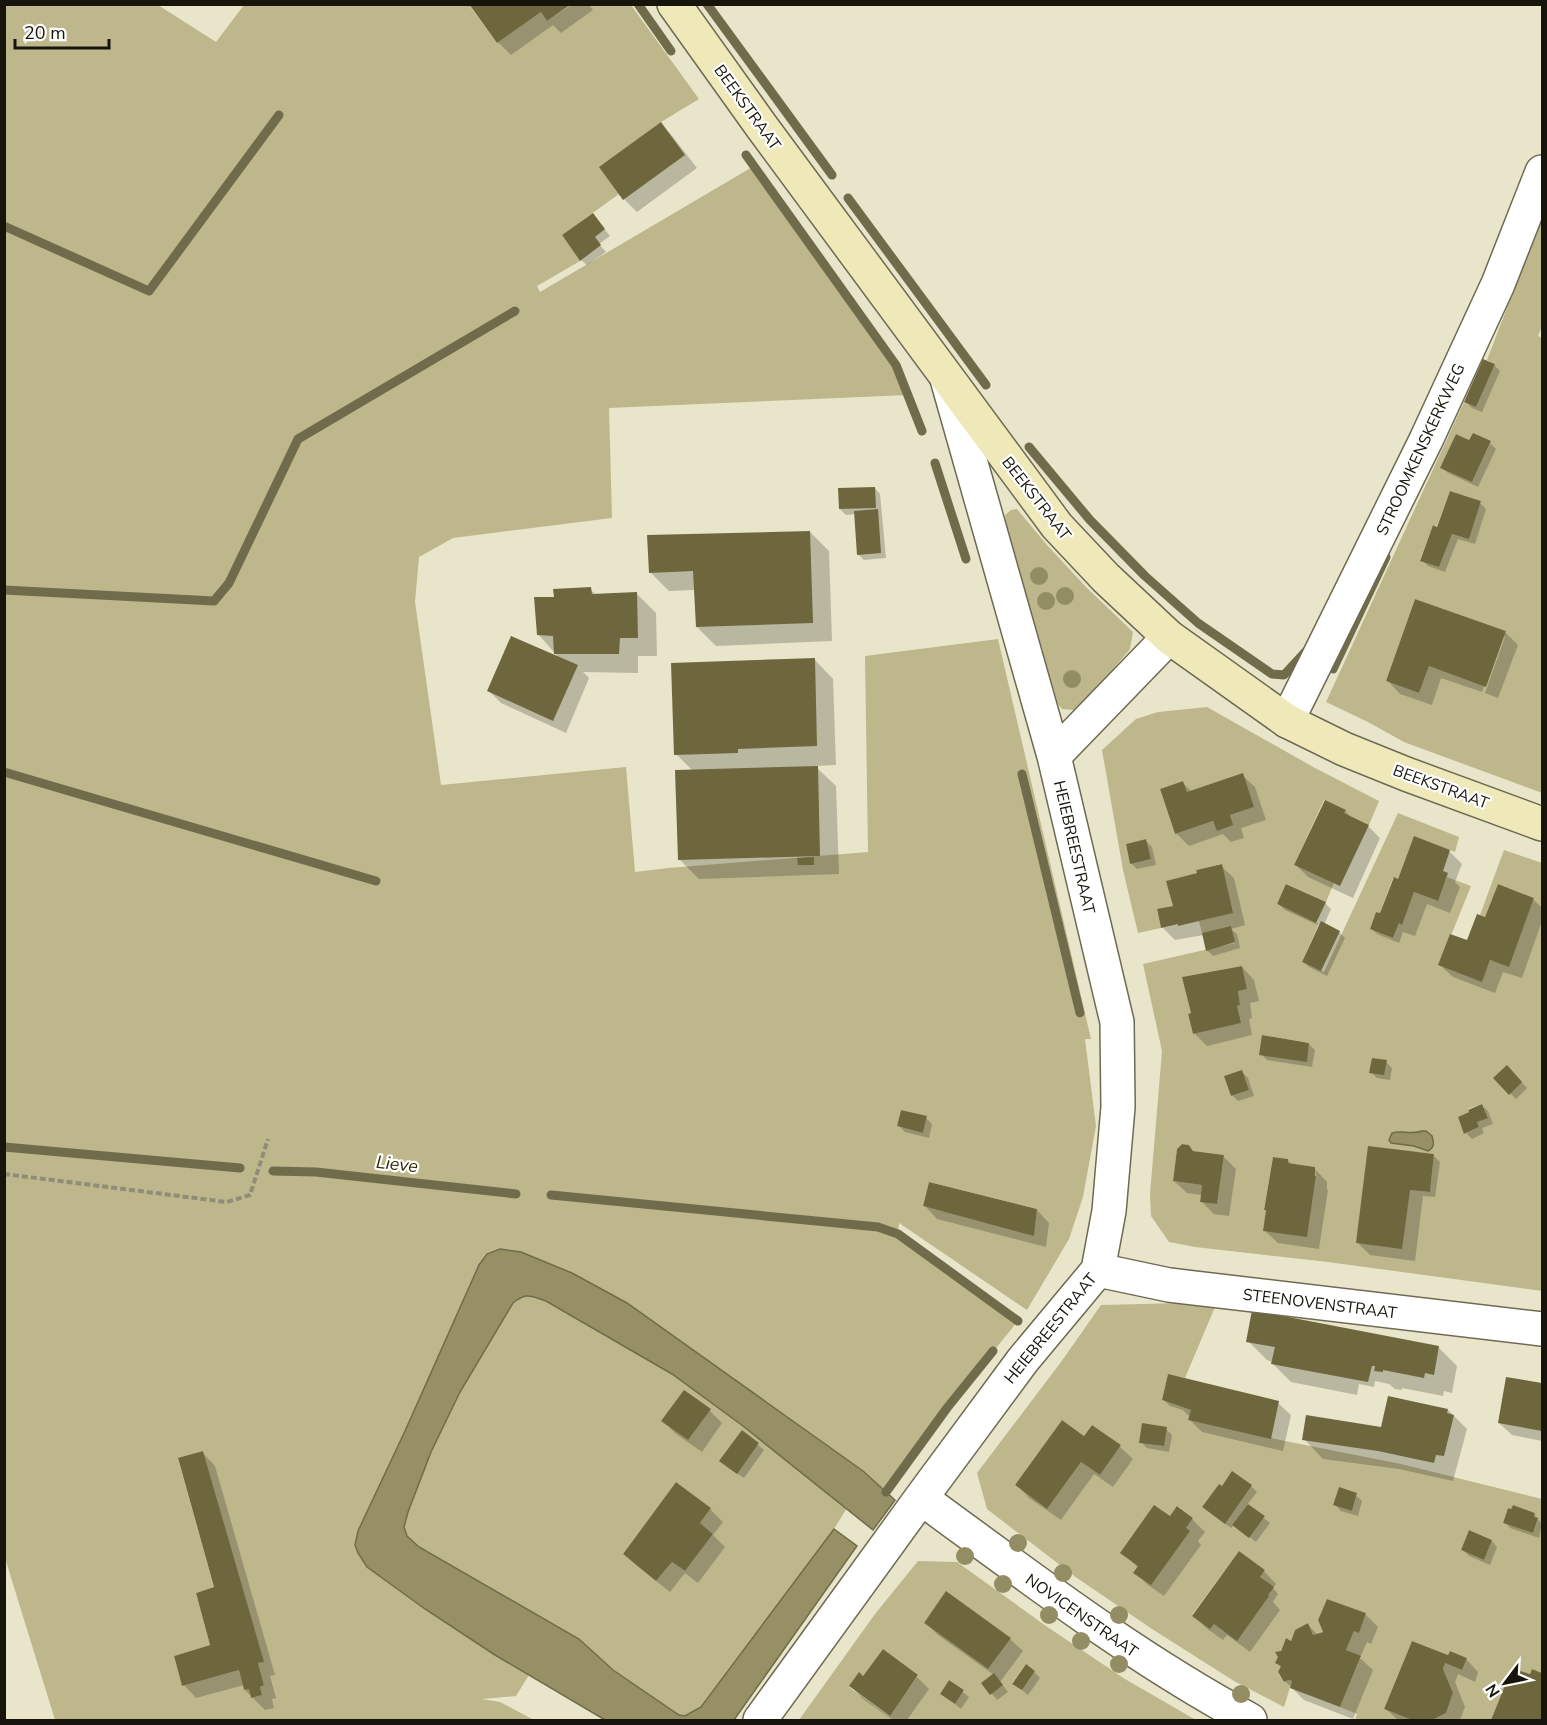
<svg xmlns="http://www.w3.org/2000/svg" width="1547" height="1725" font-family="'Nunito Sans',sans-serif">
<style>
.green{fill:#beb78c;fill-rule:evenodd}
.water{fill:#979065;stroke:#706b4a;stroke-width:1.5}
.shadow{fill:#0003}
.lines{fill:none;stroke-linecap:round;stroke-linejoin:round}
.stream{stroke:#706b4a;stroke-width:9}
.building{fill:#6e673e}
.street-casing{stroke:#6e6a52;stroke-width:36}
.secondary-casing{stroke:#6e6a52;stroke-width:36}
.path{stroke:#8f8c79;stroke-width:4;stroke-dasharray:6 3;stroke-linecap:butt}
.street{stroke:#fff;stroke-width:33}
.secondary{stroke:#efe8b9;stroke-width:33}
.tree{fill:#938d63}
.labels{text-anchor:middle;stroke-width:4.5;stroke-linejoin:round;paint-order:stroke}
.street-label{font-size:16px;fill:#16140b;stroke:#fff}
.water-label{font-size:18px;font-style:italic;fill:#312b05;stroke:#fff}
</style>
<rect width="100%" height="100%" fill="#e9e5ca"/>
<path class="green" d="M4 5H158L216 42 244 5H469L497 43 541 12 547 21 571 5H598L602 6 605 5H631L699 99 661 122 600 167 619 194 562 235 580 261 537 286 540 292 754 166 896 365 908 395 609 408 612 518 453 538 419 557 415 602 441 785 626 767 635 872 668 868 868 852 865 656 998 639 1091 1039H1085L1096 1126 1083 1197 1069 1239 1027 1310 899 1223 898 1234 1018 1321 947 1408 886 1492 863 1471 627 1303 572 1273 521 1252 487 1254 479 1265 405 1431 358 1531V1553L367 1567 425 1609 529 1675 516 1696 482 1699 500 1702 534 1720H55L5 1558ZM901 1110 927 1117 923 1133 897 1126ZM929 1182 1037 1209 1034 1235 923 1206ZM203 1451 263 1662 258 1663 264 1685 260 1687 262 1695 251 1698 249 1689 244 1690 239 1670 182 1686 174 1656 210 1645 196 1593 214 1587 178 1459Z
M1542 216V326L1538 336 1542 338V793L1404 742 1368 722 1326 702 1464 402 1476 407 1495 364 1487 360ZM1473 433 1491 442 1472 482 1441 468 1456 434 1469 440ZM1450 491 1481 501 1469 538 1452 534 1439 567 1420 560 1433 525 1437 526ZM1415 599 1506 631 1486 686 1429 666 1419 693 1386 681Z
M1017 509 1047 545 1086 587 1133 632 1130 649 1085 702 1074 710 1062 709 1058 704 1018 566 1006 523 1005 515 1011 510Z
M1207 707 1315 768 1379 801 1369 825 1344 813 1345 810 1324 800 1294 865 1334 883 1326 902 1287 884 1277 904 1317 923 1318 926 1302 962 1324 972 1398 813 1459 837 1455 852 1414 837 1398 879 1393 878 1380 913 1376 912 1370 929 1393 938 1399 923 1402 924 1414 892 1437 901 1447 877 1471 886 1439 965 1482 981 1490 960 1509 966 1534 898 1498 884 1485 917 1480 915 1504 850 1542 863V1232L1541 1246 1542 1247V1291L1328 1262 1195 1247 1169 1242 1151 1216 1150 1194 1162 1051 1143 964 1235 943 1231 927 1202 933 1199 921 1232 913 1221 864 1196 870 1197 873 1167 881 1173 906 1157 910 1161 928 1138 933 1123 870 1102 750 1136 719 1158 712ZM1183 781 1187 792 1254 807 1230 815 1232 825 1217 830 1213 821 1175 834 1160 789ZM1146 839 1151 859 1130 863 1126 844ZM1242 966 1247 989 1238 991 1240 1005 1237 1006 1240 1023 1193 1034 1188 1014 1191 1013 1183 977ZM1262 1035 1309 1043 1306 1062ZM1242 1071 1249 1090 1231 1096 1225 1076ZM1482 1104 1488 1117 1477 1122 1479 1127 1465 1134 1458 1117 1469 1112 1468 1109ZM1182 1144 1189 1145 1193 1151 1224 1155 1217 1204 1200 1202 1202 1185 1173 1181 1177 1149ZM1415 1152 1434 1154 1430 1192 1411 1190ZM1273 1157 1288 1159V1163L1315 1167 1316 1176 1307 1236 1264 1231 1266 1210 1264 1209Z
M529 1295 546 1301 672 1374 743 1426 847 1508 834 1529 701 1707 685 1716 679 1715 613 1670 579 1639 419 1547 407 1536 404 1527 408 1512 431 1452 460 1392 513 1303 521 1297ZM710 1409 688 1440 662 1421ZM742 1430 759 1443 737 1473ZM676 1482 711 1508 700 1523 713 1534 685 1571 672 1562 656 1581 623 1554Z
M1183 1303 1215 1307 1185 1378 1168 1375 1162 1400 1191 1410 1188 1420 1285 1441 1401 1464 1542 1499V1673L1532 1669 1530 1674 1512 1668 1491 1720H1432L1446 1713 1453 1693 1443 1669 1445 1663 1462 1670 1467 1658 1450 1651 1448 1655 1412 1641 1384 1709 1412 1720H1355L1357 1714 1340 1707 1361 1657 1346 1650 1354 1631 1359 1632 1366 1613 1327 1599 1318 1620 1323 1632 1313 1635 1308 1623 1295 1630 1291 1641 1286 1638 1276 1663 1281 1666 1278 1673 1284 1682 1289 1680 1292 1681 1284 1707 1234 1681 1152 1629 1077 1578 1009 1526 987 1509 977 1473 1061 1362 1101 1305ZM1062 1420 1084 1436 1092 1425 1121 1445 1100 1475 1081 1462 1047 1509 1015 1485ZM1166 1427 1163 1446 1140 1443ZM1233 1472 1225 1523 1202 1507 1219 1484 1222 1486ZM1339 1488 1357 1494 1352 1511 1333 1505ZM1248 1504 1265 1516 1249 1537 1232 1525ZM1513 1505 1535 1513 1534 1517 1538 1519 1533 1533 1503 1523 1508 1508 1511 1509ZM1178 1506 1193 1518 1186 1528 1138 1566ZM1469 1530 1492 1540 1484 1560 1461 1550ZM1239 1551 1265 1570 1254 1585 1237 1640 1214 1624 1192 1615Z
M918 1561 957 1562 1046 1626 1125 1679 1196 1720H799L875 1614ZM947 1592 1011 1638 988 1669 924 1623ZM883 1649 918 1676 889 1716 849 1687 859 1673 863 1676ZM1025 1665 1035 1671 1022 1690 1012 1683ZM949 1680 964 1690 955 1704 940 1694Z"/>
<path class="water" d="M1422 1131H1426L1432 1136C1434 1143 1435 1147 1428 1151L1414 1146 1391 1143 1389 1140 1392 1133C1402 1130 1411 1135 1422 1131Z
M500 1249 521 1252 572 1273 627 1303 863 1471 895 1500 873 1530 743 1426 672 1374 546 1301C531 1296 526 1292 513 1303L460 1392 431 1452 408 1512 404 1527 407 1536 419 1547 579 1639 613 1670 679 1715 685 1716 701 1707 834 1529 857 1546 734 1720H605L495 1655 425 1609 367 1567 358 1553 355 1545 358 1531 405 1431 479 1265 487 1254Z"/>
<path class="shadow" d="M471 4H588L593 10 561 33 553 25 511 55 498 42Z
M661 124 673 137 697 168 637 212 624 199Z
M593 215 610 236 599 244 606 252 587 265 581 260Z
M1494 365 1500 371 1482 412 1472 408 1466 402Z
M1470 442 1490 443 1496 449 1478 487 1448 473 1442 468Z
M875 488 880 494 886 558 864 560 858 554 856 514 846 515 840 509Z
M1480 503 1486 509 1475 544 1458 539 1445 572 1428 566 1422 560 1438 528Z
M810 532 829 551 832 641 716 646 697 627 695 590 669 591 650 572Z
M590 589 597 596 637 594 656 613 657 656H638V673L583 672 589 678 566 733 501 703 489 691 560 659 538 634 556 598Z
M1505 632 1518 645 1498 698 1485 693 1505 637H1502L1482 692 1441 678 1432 705 1400 694 1388 681Z
M814 659 833 679 836 765 815 766 836 786 839 874 699 879 680 860 693 771 676 754Z
M1242 775 1255 787 1266 820 1241 828 1244 838 1231 842 1223 834 1189 846 1176 833 1183 783 1192 792Z
M1345 811 1353 819 1368 826 1380 838 1353 898 1308 877 1296 865Z
M1146 841 1152 847 1156 865 1137 869 1131 863Z
M1449 851 1462 864 1455 882 1460 887 1450 913 1427 904 1415 936 1403 932 1399 943 1377 934 1371 928 1399 881Z
M1221 866 1234 878 1245 925 1231 929 1237 934 1240 948 1213 956 1207 950 1204 935 1175 940 1162 927 1174 907Z
M1287 885 1325 903 1331 909 1324 925 1339 932 1345 938 1327 976 1309 967 1304 962 1320 926 1285 910 1279 904Z
M1533 899 1542 908V921L1522 978 1503 972 1495 993 1453 977 1440 965 1468 942 1486 919Z
M1242 967 1254 980 1259 1001 1250 1003 1252 1018 1249 1019 1252 1035 1207 1046 1194 1033Z
M1309 1044 1315 1050 1312 1067 1267 1060 1261 1054Z
M1386 1062 1392 1068 1390 1080 1377 1078 1371 1072Z
M1507 1067 1527 1088 1516 1099 1495 1078Z
M1242 1072 1248 1078 1254 1096 1238 1101 1232 1095Z
M1482 1106 1488 1111 1493 1124 1482 1128 1484 1133 1472 1139 1466 1133Z
M926 1118 932 1124 929 1138 905 1132 899 1126Z
M1194 1152 1223 1156 1236 1169 1229 1216 1214 1214 1201 1201 1202 1195 1187 1193 1174 1181Z
M1434 1156 1440 1162 1435 1197 1423 1196 1415 1261 1370 1255 1357 1242Z
M1288 1160 1293 1166 1315 1169 1327 1182V1189L1328 1190 1319 1249 1278 1243 1265 1231Z
M925 1206 1037 1210 1049 1223 1046 1247 937 1219Z
M1248 1341 1438 1347 1457 1366 1452 1393 1444 1391 1443 1396 1402 1388V1390L1395 1389 1389 1384 1375 1381 1374 1387 1359 1384 1357 1395 1291 1382 1272 1363 1273 1362 1267 1360Z
M1507 1378 1542 1385V1441L1512 1435 1499 1423Z
M1164 1400 1278 1403 1291 1415 1283 1451 1202 1432 1190 1420V1417L1183 1410 1170 1406Z
M1448 1410 1467 1429 1453 1481 1399 1469 1323 1459 1304 1439 1382 1429Z
M710 1411 722 1423 702 1452 676 1434 663 1421Z
M1093 1427 1120 1447 1133 1459 1113 1487 1094 1474 1061 1520 1029 1498 1017 1485 1084 1438Z
M1166 1429 1172 1435 1169 1452 1147 1448 1141 1442Z
M742 1432 764 1450 744 1478 727 1467Z
M203 1453 215 1466 275 1675 270 1676 276 1698 272 1699 274 1708 265 1710 245 1690 244 1685 196 1698 184 1685 212 1646 216 1588Z
M676 1484 710 1509 723 1522 713 1535 725 1547 698 1583 685 1573 670 1592 637 1566 625 1554Z
M1251 1486 1257 1492 1247 1505 1270 1523 1256 1542 1234 1525 1231 1528 1204 1507 1223 1488Z
M1356 1495 1362 1501 1358 1516 1341 1511 1335 1505Z
M1178 1508 1192 1519 1205 1532 1198 1541 1201 1545 1164 1596 1148 1585 1135 1573 1139 1568 1122 1553 1170 1518Z
M1534 1514 1542 1524 1539 1538 1510 1528 1505 1522Z
M1470 1532 1492 1541 1497 1547 1490 1565 1469 1556 1463 1550Z
M1264 1571 1276 1584 1273 1588 1278 1594 1273 1602 1280 1610 1250 1652 1227 1635 1223 1640 1206 1628 1194 1616Z
M947 1594 1010 1639 1023 1651 1000 1682 1008 1692 997 1700 983 1683 994 1675 938 1635 926 1623Z
M1365 1614 1378 1627 1371 1644 1367 1642 1360 1658 1373 1670 1353 1719 1304 1700 1286 1682 1280 1672 1282 1668 1277 1663 1282 1652 1308 1625 1318 1635Z
M1449 1657 1466 1659 1478 1672 1475 1682 1458 1674 1455 1682 1465 1707 1460 1720H1398L1386 1709Z
M1513 1670 1531 1676 1533 1671 1542 1674V1720H1493Z
M1034 1672 1040 1678 1028 1695 1014 1684Z
M917 1677 929 1689 907 1720H893L863 1699 851 1686 864 1678Z
M950 1682 969 1697 961 1709 942 1694Z"/>
<g class="lines">
<path class="stream" d="M638 4 671 51
M707 4 832 175
M746 155 896 365 922 431
M848 198 986 385
M4 226 149 291 279 115
M1029 447 1090 520 1145 576 1198 623 1272 674 1284 675 1308 649
M935 463 966 559
M4 590 214 601 229 583 298 439 515 311
M1333 669 1386 557
M4 772 376 881
M1022 774 1080 1013
M4 1147 240 1168
M273 1171 316 1172 516 1194
M551 1195 878 1227 898 1234 1018 1321
M886 1492 947 1408 993 1351"/>
</g>
<path class="building" d="M469 4H571L547 21 541 12 497 43Z
M661 122 685 155 623 200 599 167Z
M593 213 605 229 595 237 601 245 580 261 562 235Z
M1483 359 1495 364 1476 407 1464 402Z
M1473 433 1491 441 1472 482 1440 468 1456 434 1469 440Z
M875 487 876 508 839 509 838 488Z
M1450 491 1481 501 1469 539 1452 534 1439 567 1420 561 1433 525 1437 527Z
M878 509 881 553 857 555 854 511Z
M810 531 813 623 696 627 693 571 649 573 647 535Z
M591 587 592 594 637 592 638 638H620L619 654H554L553 636 537 635 534 597H554L553 589Z
M1415 599 1506 631 1486 687 1429 666 1419 693 1386 681Z
M511 636 578 665 553 721 487 691Z
M815 658 817 746 738 749V753L674 755 671 663Z
M818 766 820 856 678 860 675 770Z
M1243 773 1254 807 1230 815 1233 825 1217 831 1213 821 1175 834 1160 789 1183 781 1187 792Z
M1325 800 1346 810 1344 813 1369 825 1340 886 1294 865Z
M1414 836 1450 850 1443 871 1448 873 1438 901 1414 892 1402 925 1399 923 1393 938 1370 929 1376 912 1380 913 1394 877 1398 879Z
M1146 839 1151 859 1130 864 1126 844Z
M814 857V865H798L797 858Z
M1222 864 1233 913 1178 926V924L1161 928 1157 909 1173 906 1166 881 1197 873 1196 870Z
M1286 884 1326 902 1316 923 1277 904Z
M1498 884 1534 898 1509 967 1490 960 1482 982 1438 965 1450 934 1467 940 1477 914 1485 917Z
M1321 921 1340 931 1321 971 1302 962Z
M1231 926 1235 942 1206 951 1202 933Z
M1242 966 1247 989 1238 991 1240 1005 1237 1006 1241 1023 1193 1034 1188 1014 1191 1013 1182 977Z
M1262 1035 1309 1043 1307 1062 1259 1055Z
M1372 1058 1387 1060 1384 1075 1369 1073Z
M1507 1065 1522 1082 1509 1095 1493 1078Z
M1242 1070 1249 1090 1231 1096 1224 1076Z
M1482 1104 1488 1118 1477 1122 1479 1127 1464 1134 1458 1117 1469 1112 1468 1110Z
M901 1110 927 1116 923 1133 897 1126Z
M1182 1144 1189 1145 1193 1151 1224 1155 1217 1204 1200 1202 1202 1185 1173 1181 1177 1149Z
M1368 1146 1434 1154 1430 1192 1410 1190 1402 1249 1356 1243Z
M1273 1157 1288 1159V1163L1315 1167V1176H1316L1307 1237 1263 1231 1266 1210H1264Z
M929 1182 1037 1209 1034 1236 923 1206Z
M1252 1310 1439 1346 1434 1375 1425 1373 1424 1378 1383 1370V1372L1374 1371 1375 1366H1372L1368 1382 1271 1364 1275 1347 1246 1342Z
M1168 1374 1279 1401 1271 1439 1188 1420 1191 1410 1162 1400Z
M1506 1377 1542 1383V1431L1498 1423Z
M684 1390 711 1409 688 1440 661 1421Z
M1388 1396 1448 1409 1447 1413 1454 1415 1444 1456 1436 1455 1434 1463 1378 1451 1302 1440 1306 1415 1381 1427Z
M1062 1420 1084 1436 1092 1425 1121 1445 1100 1475 1081 1462 1047 1509 1015 1485Z
M1142 1423 1167 1427 1164 1446 1139 1443Z
M742 1430 759 1443 737 1474 719 1461Z
M203 1451 264 1662 258 1663 264 1685 260 1687 262 1695 251 1698 249 1689 244 1690 239 1670 182 1686 174 1656 210 1645 196 1593 214 1587 178 1458Z
M1232 1471 1252 1485 1225 1524 1202 1507 1219 1484 1222 1486Z
M676 1482 711 1508 700 1523 713 1534 685 1571 672 1562 656 1581 623 1554Z
M1339 1487 1357 1493 1352 1511 1333 1505Z
M1248 1504 1265 1516 1249 1538 1232 1525Z
M1154 1505 1170 1516 1177 1506 1193 1518 1186 1528 1190 1531 1151 1585 1133 1573 1138 1566 1120 1553Z
M1513 1505 1535 1513 1534 1517 1538 1518 1533 1533 1503 1523 1508 1508 1511 1509Z
M1469 1530 1492 1540 1484 1560 1461 1550Z
M1239 1551 1265 1570 1260 1577 1274 1587 1268 1595 1269 1596 1237 1641 1214 1624 1210 1629 1192 1616Z
M946 1591 1011 1638 988 1669 924 1623Z
M1327 1599 1366 1613 1359 1633 1354 1631 1346 1650 1361 1656 1340 1707 1290 1688 1292 1681 1289 1680 1284 1682 1278 1672 1281 1666 1275 1663 1278 1657 1275 1652 1281 1651 1286 1638 1291 1641 1295 1630 1308 1623 1313 1635 1323 1632 1318 1620Z
M1412 1641 1448 1655 1450 1651 1467 1658 1462 1670 1445 1663 1443 1669 1453 1693 1446 1713 1432 1720H1412L1384 1709Z
M883 1649 918 1675 890 1716 849 1686 859 1672 863 1676Z
M1026 1664 1035 1671 1022 1690 1012 1684Z
M1512 1668 1530 1674 1532 1669 1542 1673V1720H1491Z
M994 1673 1003 1685 990 1695 981 1683Z
M949 1680 964 1690 955 1704 940 1694Z"/>
<g class="lines">
<defs>
<path id="street" d="M1287 721 1426 440 1498 284 1542 172
M1054 756 1169 637
M1098 1270 1169 1285 1542 1329
M921 1498C1028 1576 1133 1657 1250 1720
M760 1720 921 1498 1023 1360 1098 1270 1109 1211 1118 1107 1117 1022 1054 756 947 379"/>
<path id="secondary" d="M674 4 762 127 1057 526 1106 578 1169 637 1287 721 1344 749 1406 774 1542 824"/>
</defs>
<use href="#street" class="street-casing"/>
<use href="#secondary" class="secondary-casing"/>
<path class="path" d="M4 1174 227 1202 250 1195 268 1139"/>
<use href="#street" class="street"/>
<use href="#secondary" class="secondary"/>
</g>
<g class="tree">
<circle cx="1039" cy="576" r="9"/>
<circle cx="1065" cy="596" r="9"/>
<circle cx="1046" cy="601" r="9"/>
<circle cx="1072" cy="679" r="9"/>
<circle cx="1018" cy="1543" r="9"/>
<circle cx="965" cy="1556" r="9"/>
<circle cx="1063" cy="1573" r="9"/>
<circle cx="1003" cy="1584" r="9"/>
<circle cx="1049" cy="1615" r="9"/>
<circle cx="1119" cy="1615" r="9"/>
<circle cx="1081" cy="1641" r="9"/>
<circle cx="1119" cy="1664" r="9"/>
<circle cx="1241" cy="1694" r="9"/>
</g>
<g class="labels">
<g class="street-label">
<text transform="translate(748 107) rotate(54)" y="6">BEEKSTRAAT</text>
<text transform="translate(1420 449) rotate(-65)" y="6">STROOMKENSKERKWEG</text>
<text transform="translate(1037 498) rotate(52)" y="6">BEEKSTRAAT</text>
<text transform="translate(1441 786) rotate(20)" y="6">BEEKSTRAAT</text>
<text transform="translate(1075 847) rotate(77)" y="6">HEIEBREESTRAAT</text>
<text transform="translate(1320 1303) rotate(7)" y="6">STEENOVENSTRAAT</text>
<text transform="translate(1050 1328) rotate(-51)" y="6">HEIEBREESTRAAT</text>
<text transform="translate(1082 1615) rotate(35)" y="6">NOVICENSTRAAT</text>
</g>
<g class="water-label">
<text transform="translate(397 1164) rotate(6)" y="6">Lieve</text>
</g>
</g>
<rect width="1547" height="1725" fill="none" stroke="#16140b" stroke-width="12"/>
<g transform="translate(1505 1683) rotate(238)" stroke="#ffffff" stroke-width="4.5" paint-order="stroke">
<path d="M0-4.5L10 22L0 15L-10 22Z" fill="#16140b"/>
<text y="-9" font-size="16" font-weight="bold" text-anchor="middle" fill="#16140b">N</text>
</g>
<path d="M15 39v9h94v-9" fill="none" stroke="#16140b" stroke-width="3"/>
<text x="24" y="39" font-size="18" fill="#16140b" stroke="#ffffff" stroke-width="4.5" paint-order="stroke">20 m</text>
</svg>
